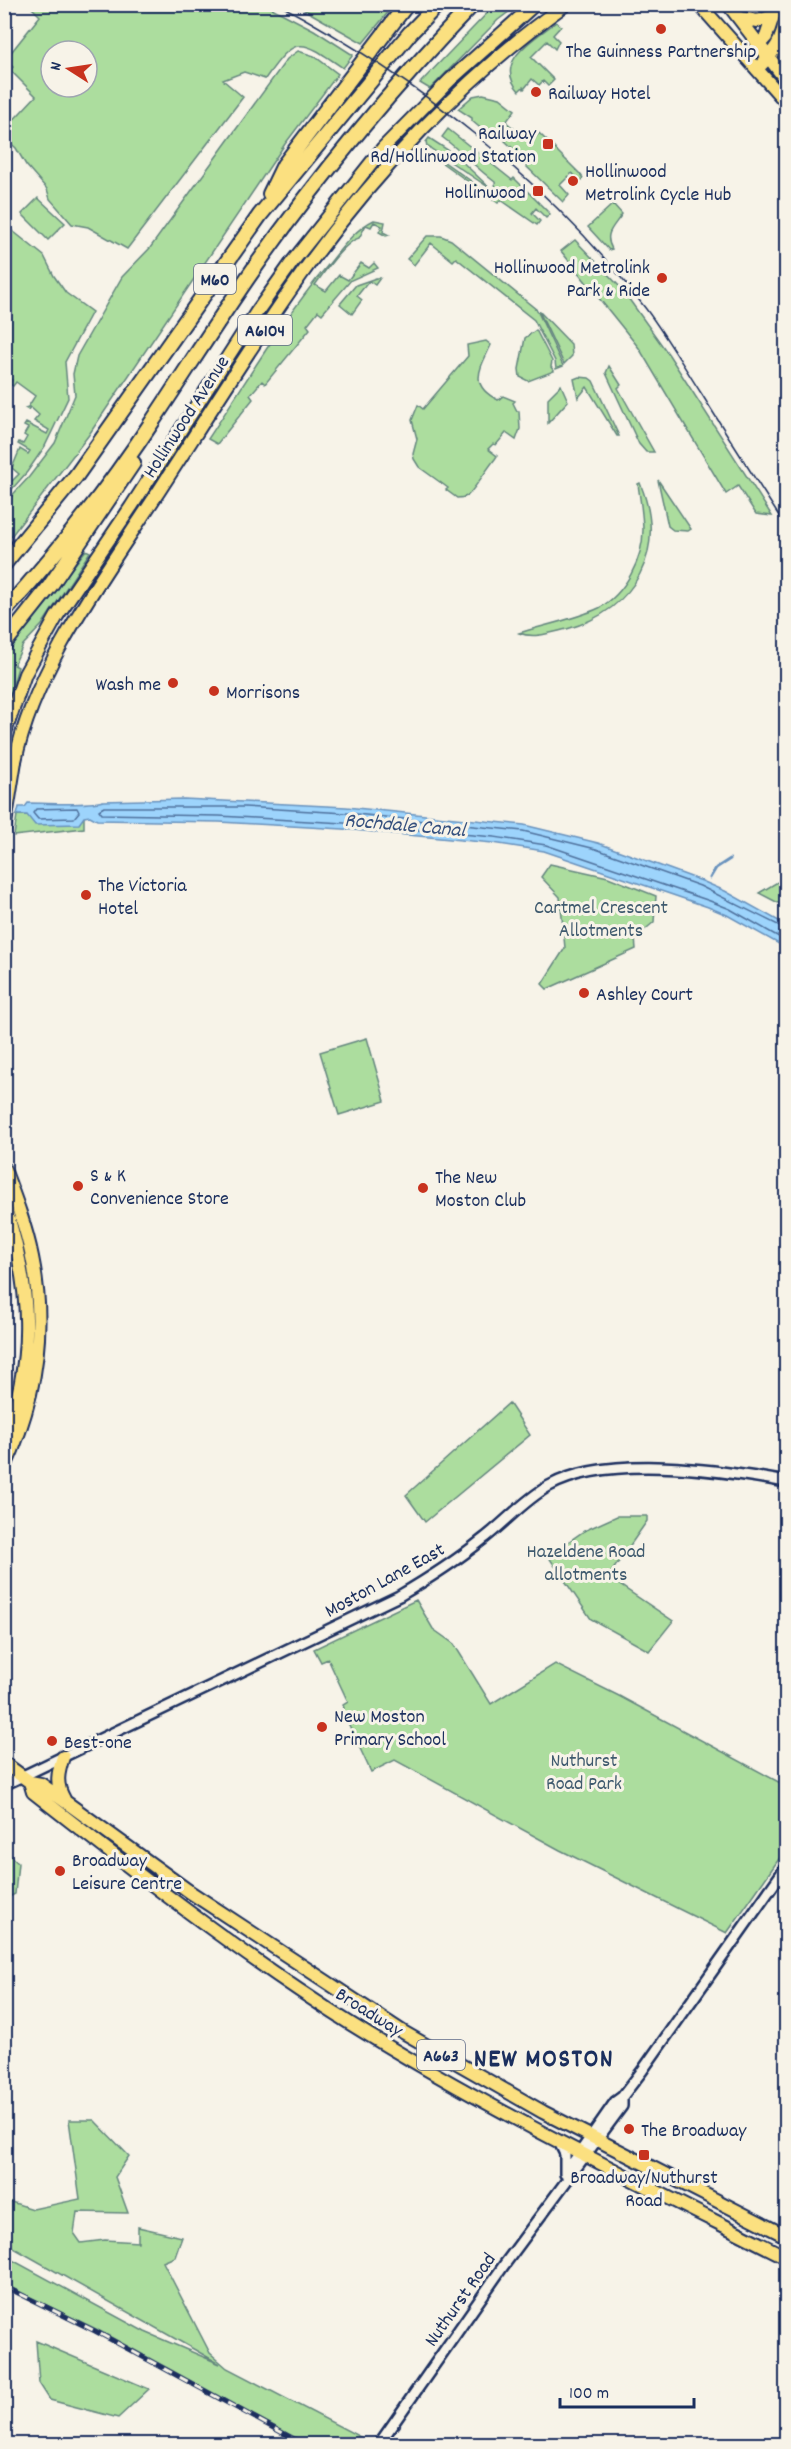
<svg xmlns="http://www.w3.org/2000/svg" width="791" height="2449" font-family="Dekko,sans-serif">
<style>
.green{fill:#acdd9e;stroke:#64867e;stroke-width:1.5;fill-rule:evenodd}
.water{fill:#9dd4fc;stroke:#6992bd;stroke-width:1.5}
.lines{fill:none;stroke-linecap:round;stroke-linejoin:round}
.shore{stroke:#4f719d;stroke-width:1.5}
.stream{stroke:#6992bd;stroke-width:3}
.tertiary-casing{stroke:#1b2f5e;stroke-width:14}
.primary-casing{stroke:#1b2f5e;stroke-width:16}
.trunk-casing{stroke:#1b2f5e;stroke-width:16}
.motorway-casing{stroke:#1b2f5e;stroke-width:18}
.tertiary{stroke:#f7f3e8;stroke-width:9}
.primary{stroke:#fbe080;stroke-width:12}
.trunk{stroke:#fbe080;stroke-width:12}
.motorway{stroke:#fbe080;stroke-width:14}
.tram{stroke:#1b2f5e;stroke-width:1.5}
.rail-casing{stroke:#1b2f5e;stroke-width:5}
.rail{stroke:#f7f3e8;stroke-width:3;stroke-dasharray:9;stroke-linecap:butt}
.poi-dot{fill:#c8321e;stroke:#f7f3e8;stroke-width:2}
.labels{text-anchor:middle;stroke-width:6;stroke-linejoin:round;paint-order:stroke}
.shield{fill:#f7f3e8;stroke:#5d6a87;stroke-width:1.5}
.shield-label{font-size:18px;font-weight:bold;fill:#1b2f5e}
.poi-label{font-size:20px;fill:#1b2f5e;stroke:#f7f3e8;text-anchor:start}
.street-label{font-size:20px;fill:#1b2f5e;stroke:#f7f3e8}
.park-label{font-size:20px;fill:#3f5a6e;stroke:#f7f3e8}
.water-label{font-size:21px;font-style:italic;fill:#35507e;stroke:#f7f3e8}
.district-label{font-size:26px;font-weight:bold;letter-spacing:1.5px;fill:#1b2f5e;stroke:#f7f3e8}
</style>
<rect width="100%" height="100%" fill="#f7f3e8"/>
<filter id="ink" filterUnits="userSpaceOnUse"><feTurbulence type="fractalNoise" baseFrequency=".0167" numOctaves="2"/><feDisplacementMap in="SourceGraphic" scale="12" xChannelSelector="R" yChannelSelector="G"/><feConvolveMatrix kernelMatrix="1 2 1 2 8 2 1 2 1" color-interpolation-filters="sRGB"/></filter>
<g filter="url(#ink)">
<path class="green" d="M334 4H394V5L363 43 296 5 331 6Z
M496 4 518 5 498 20 430 89 420 83Z
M29 5H266L314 30 353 55 343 68C300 38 296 35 265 79L244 72 223 80 243 97 127 249 88 227 72 224 50 199 47 189 26 165 16 148 5 138V129L36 96 10 70 13 67 5 60 40 16ZM51 51H87V87H51Z
M556 22 561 26 553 35 559 41 555 49 547 41 531 57 554 80 548 86 543 81 539 85 532 79 524 89 523 87 519 91C492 61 535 39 556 22Z
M298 51 314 56 338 74 285 144 88 436 5 544V503L29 477 55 443 75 395 73 374 77 356 122 277 150 248 287 59Z
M483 94 500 98 515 110 506 122 531 142 539 133 547 141 545 143 549 147 551 145 580 174 583 178 580 181 572 173 560 185 569 195 563 202 526 166 529 163 505 141 507 139 497 130 491 137 472 121V118L458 109 473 96Z
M448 129 512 180 514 178 550 214 546 218 536 208 532 213 540 221 537 225 501 200 498 203 431 155 444 162 488 193 491 195 496 193 495 182C476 168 461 151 442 137Z
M429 138 454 154 491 189 427 146 426 142Z
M38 198 65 223 48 240 22 214Z
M613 204 622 214C614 227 603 233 612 249L609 250 588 227Z
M374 220 385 222 383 232 389 235 386 236 379 232 382 226 374 222 371 227 366 225 359 238C345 241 324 273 315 285L326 291 339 275 348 280 361 263 369 268 374 263 378 268 351 280 322 314 318 311 307 325 310 329 265 384 262 381 250 395 253 399 217 444 208 439C247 380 283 319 328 265 341 249 355 229 374 220Z
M4 224 44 256 54 276 66 293 92 312 65 362 68 398 45 446 27 472 5 497V470L7 474 6 476 12 481 19 474 12 468 20 449 28 454 30 451 18 444 19 442 23 444 27 437 24 435 28 428 24 426 26 423 47 434 49 430 34 421 39 415 30 407 28 410 25 408 28 407 35 396 16 382 13 386 10 384 12 380 6 375 8 372 5 370Z
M427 236H441L451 240 537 310 563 366 556 369 555 361 534 320 456 258 453 261 431 243 414 265 407 259Z
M575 240 621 288 669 355 772 516 756 514 738 486 726 494 639 348 561 251Z
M376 278H380L375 285 369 281 357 296 362 300 352 314 340 304 356 285Z
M539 311 571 344 572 356 564 364Z
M536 330 552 361 551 367 554 371 528 381 520 377 519 369 525 338Z
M486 341 491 345C480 369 468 385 498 400L503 396 515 401 513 403 517 411H519L520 429 516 440 506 433 496 445 493 444 488 449 497 456 495 459C489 466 471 494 467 496 463 498 461 498 457 498L446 490 448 488 444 485 419 467 414 459 413 454 417 439 412 420 418 405 423 409 468 356 467 345Z
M609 366 621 385 618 388 654 452H646L639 444 606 373Z
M579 377 589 378 593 381 619 436H617L587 387 578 398 574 379Z
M561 385 568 401 548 423V398Z
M658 480 691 529 688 531 673 530 668 526Z
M640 483C668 551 636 609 567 629 550 633 534 639 519 633 541 626 579 618 599 608 625 594 643 559 643 530 643 515 640 499 638 484Z
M86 550 90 552 42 625 23 645 14 665 18 667 5 713V655Z
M17 815 84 816V828L14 836Z
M550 864 608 877 656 896 654 922 635 938 636 949 547 989 542 984 565 948 560 897 541 877Z
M786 877V907L759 893Z
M367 1038 385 1101 339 1115 320 1052Z
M509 1403 530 1435 425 1522 406 1495Z
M617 1516H647V1521L608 1577 673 1621 649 1651 591 1619 548 1556 584 1531Z
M416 1600 433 1629 454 1644 491 1704 555 1664 619 1696 786 1786V1849L727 1933 560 1850 395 1760 371 1772 342 1710 344 1708 343 1705 348 1702 328 1659 321 1662 314 1649Z
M4 1850 18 1863 15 1894 5 1899Z
M69 2120H94L129 2156 115 2177 128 2213 77 2212 74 2233 81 2243 105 2240 138 2242V2227L182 2237 175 2257 163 2262 210 2353 227 2368 366 2440 364 2444H307L94 2328 5 2285V2256L145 2332 220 2364 5 2243V2200L33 2209 80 2199Z
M36 2341 149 2389 118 2418 50 2400 39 2383Z"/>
<path class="water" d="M184 799 346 807 524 825 598 843 702 881 725 891 786 925V948L727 915 708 907 544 851 493 843 343 829 219 822 97 820 90 816 84 817 79 824 35 825 27 815H17L19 807H25L28 803C51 803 84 806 103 801Z"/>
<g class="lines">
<path class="shore" d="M77 808 79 812 74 818 38 819 33 813 36 809Z
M786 929 700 886 596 849 523 831 346 813 244 807H104L99 810 102 814 219 816 344 823 494 837 546 845 710 901 730 909 786 941"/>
<path class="stream" d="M710 878 716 868 730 859"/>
<defs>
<path id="tertiary" d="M4 1785 399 1596C428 1579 456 1561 482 1540 505 1523 524 1500 549 1486 608 1453 721 1470 786 1482
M559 2142 565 2154V2174
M569 2174 571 2165 615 2102 622 2097 642 2071 786 1867
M379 2444 504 2265 622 2106V2097"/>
<path id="primary" d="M739 18 758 21 773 16
M783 38 786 69
M747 58 766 37 773 16 780 4
M757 69C778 49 787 35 785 4
M4 830 15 761
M4 1169C15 1198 26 1227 32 1257 47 1330 35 1402 4 1469
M4 1204C31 1285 36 1359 4 1440"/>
<path id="trunk" d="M699 4 786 102
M728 4 786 80
M4 735 25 674 57 616 131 507 256 313 293 261 383 148 450 80 535 4
M4 759 15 761C35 667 103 577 155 497 203 423 250 347 301 275 373 174 465 76 566 4
M63 1757C58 1772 55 1784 64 1799
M4 1763 30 1782 41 1784 190 1892 403 2032 543 2112 786 2236
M30 1782 33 1792C135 1872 241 1955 351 2024 491 2111 640 2183 786 2257"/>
<path id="motorway" d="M270 194 284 165 407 4
M4 564 76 476 260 215 410 33 438 4
M4 612C58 552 108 489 152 422 186 371 218 320 253 270 319 176 393 87 473 4
M4 644 50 586 133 463"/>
</defs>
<use href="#tertiary" class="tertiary-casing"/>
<use href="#primary" class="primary-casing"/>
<use href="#trunk" class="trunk-casing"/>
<use href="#motorway" class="motorway-casing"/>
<use href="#tertiary" class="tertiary"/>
<use href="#primary" class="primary"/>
<use href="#trunk" class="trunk"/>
<use href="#motorway" class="motorway"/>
<path class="tram" d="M278 4C417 78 550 183 646 309 666 336 683 365 701 393 729 438 758 483 786 527"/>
<defs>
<path id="rail" d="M4 2286 95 2331 303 2444"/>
</defs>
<use href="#rail" class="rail-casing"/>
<use href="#rail" class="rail"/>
</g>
</g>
<g class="poi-dot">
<circle cx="661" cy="29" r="6"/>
<circle cx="536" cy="92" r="6"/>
<rect x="542" y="138" width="12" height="12" rx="3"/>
<circle cx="573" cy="181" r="6"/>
<rect x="532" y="185" width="12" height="12" rx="3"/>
<circle cx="662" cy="278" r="6"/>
<circle cx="173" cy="683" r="6"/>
<circle cx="214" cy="691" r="6"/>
<circle cx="86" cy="895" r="6"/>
<circle cx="584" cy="993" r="6"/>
<circle cx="78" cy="1186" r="6"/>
<circle cx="423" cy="1188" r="6"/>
<circle cx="322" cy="1727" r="6"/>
<circle cx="52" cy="1741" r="6"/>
<circle cx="60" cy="1871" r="6"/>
<circle cx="629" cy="2129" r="6"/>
<rect x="638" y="2149" width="12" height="12" rx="3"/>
</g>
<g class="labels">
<g class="shield">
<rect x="194" y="264" width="42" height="30" rx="4.5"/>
<rect x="238" y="315" width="54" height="30" rx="4.5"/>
<rect x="417" y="2040" width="48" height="30" rx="4.5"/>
</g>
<g class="shield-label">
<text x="215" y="285">M60</text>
<text x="265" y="336">A6104</text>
<text x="441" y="2061">A663</text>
</g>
<g class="poi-label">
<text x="661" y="57" text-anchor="middle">The Guinness Partnership</text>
<text x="548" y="99">Railway Hotel</text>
<text x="536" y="139" text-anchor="end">Railway<tspan x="536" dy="23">Rd/Hollinwood Station</tspan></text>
<text x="585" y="177">Hollinwood<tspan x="585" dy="23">Metrolink Cycle Hub</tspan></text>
<text x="526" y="198" text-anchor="end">Hollinwood</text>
<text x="650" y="273" text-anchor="end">Hollinwood Metrolink<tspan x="650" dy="23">Park &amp; Ride</tspan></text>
<text x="161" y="690" text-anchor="end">Wash me</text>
<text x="226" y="698">Morrisons</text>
<text x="98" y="891">The Victoria<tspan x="98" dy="23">Hotel</tspan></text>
<text x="596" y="1000">Ashley Court</text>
<text x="90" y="1181">S &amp; K<tspan x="90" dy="23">Convenience Store</tspan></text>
<text x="435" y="1183">The New<tspan x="435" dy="23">Moston Club</tspan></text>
<text x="334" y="1722">New Moston<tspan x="334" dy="23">Primary School</tspan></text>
<text x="64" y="1748">Best-one</text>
<text x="72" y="1866">Broadway<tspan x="72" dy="23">Leisure Centre</tspan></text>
<text x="641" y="2136">The Broadway</text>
<text x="644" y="2183" text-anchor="middle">Broadway/Nuthurst<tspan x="644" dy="23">Road</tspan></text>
</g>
<g class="street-label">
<text transform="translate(185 416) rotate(-57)" y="7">Hollinwood Avenue</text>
<text transform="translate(384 1579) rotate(-29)" y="7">Moston Lane East</text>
<text transform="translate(370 2011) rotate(32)" y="7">Broadway</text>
<text transform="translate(459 2299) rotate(-55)" y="7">Nuthurst Road</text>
</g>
<g class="park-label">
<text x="601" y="913">Cartmel Crescent<tspan x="601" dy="23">Allotments</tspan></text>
<text x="586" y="1557">Hazeldene Road<tspan x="586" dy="23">allotments</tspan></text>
<text x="584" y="1766">Nuthurst<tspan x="584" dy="23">Road Park</tspan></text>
</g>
<g class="water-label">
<text transform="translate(405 824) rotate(5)" y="7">Rochdale Canal</text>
</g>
<g class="district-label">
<text x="544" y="2066">NEW MOSTON</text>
</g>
</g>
<rect width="791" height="2449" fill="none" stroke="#f7f3e8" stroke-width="24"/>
<rect x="12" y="12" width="767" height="2425" fill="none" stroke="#1b2f5e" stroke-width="2" filter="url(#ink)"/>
<g transform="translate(69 69) rotate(282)"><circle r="28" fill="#f7f3e8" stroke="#9fa5b1" stroke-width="1.5"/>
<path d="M0-4.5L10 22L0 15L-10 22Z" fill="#c8321e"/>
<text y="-9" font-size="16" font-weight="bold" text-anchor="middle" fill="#1b2f5e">N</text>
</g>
<path d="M560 2398v9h134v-9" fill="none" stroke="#1b2f5e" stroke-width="3"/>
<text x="569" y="2398" font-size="18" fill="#1b2f5e" stroke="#f7f3e8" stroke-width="4.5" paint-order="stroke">100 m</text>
</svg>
